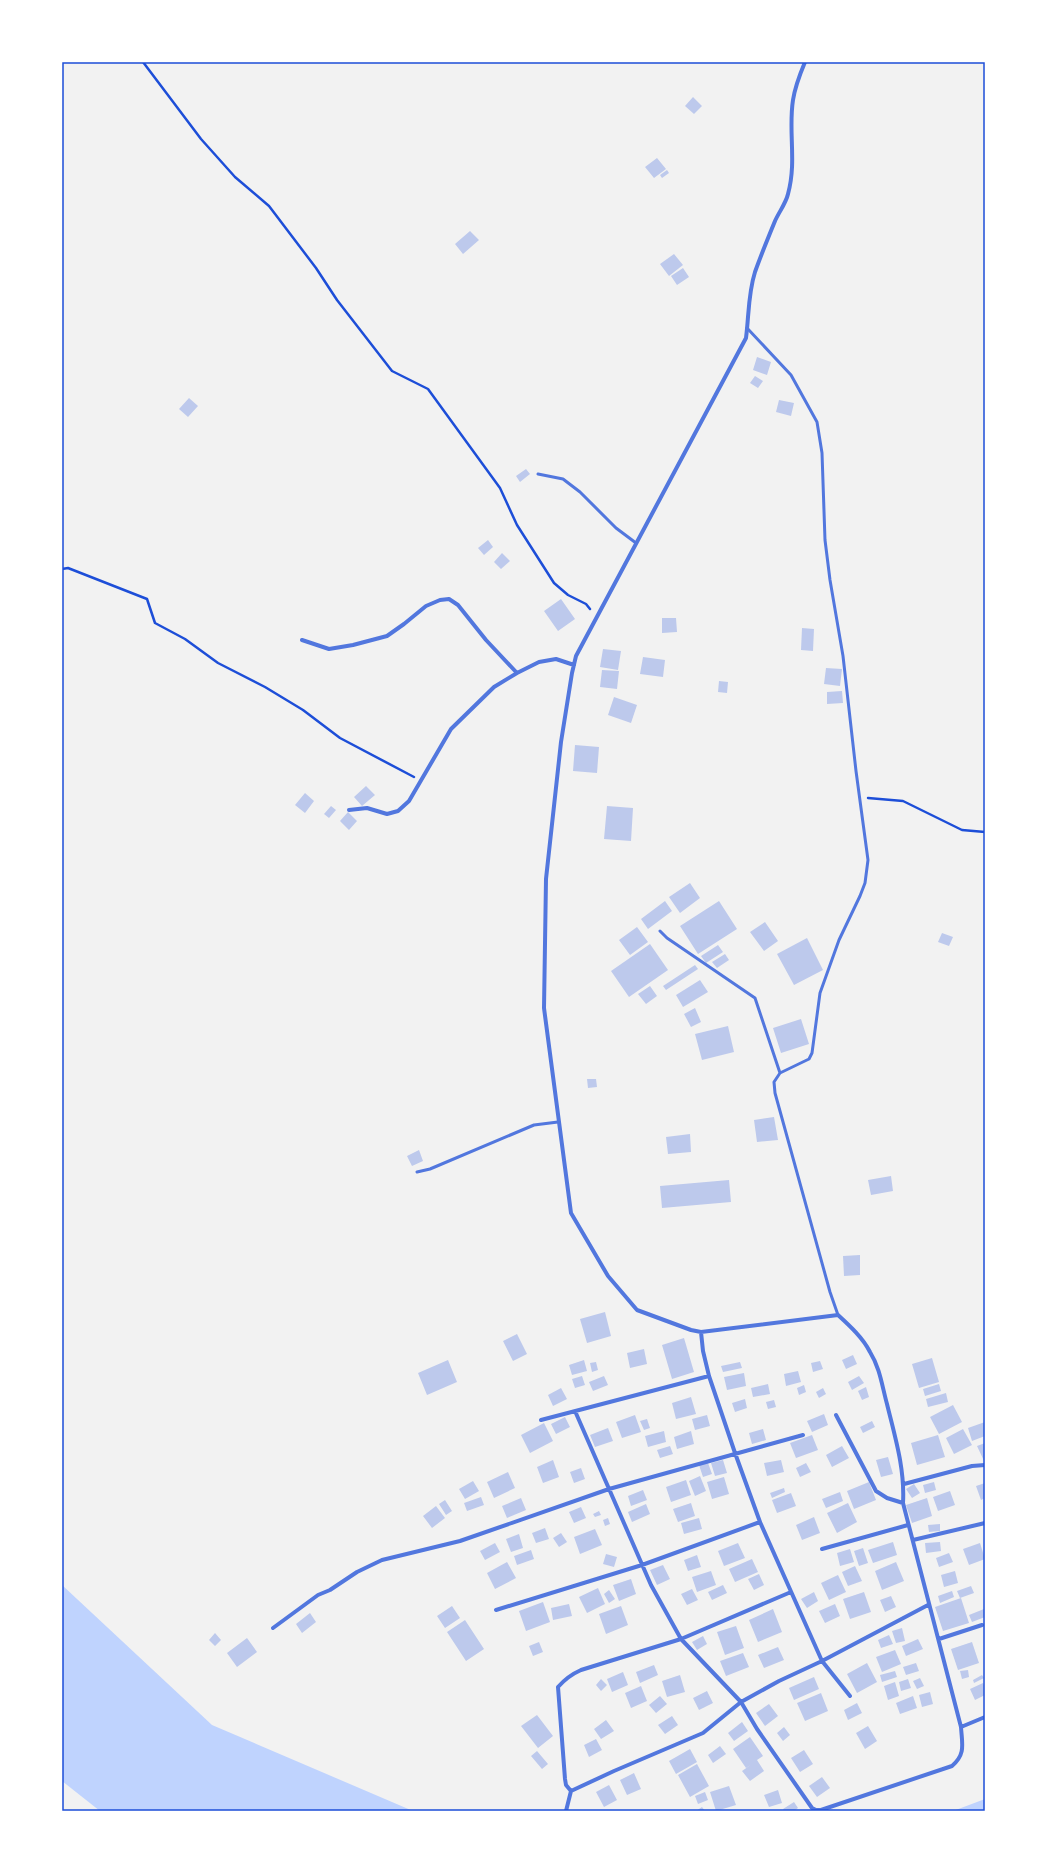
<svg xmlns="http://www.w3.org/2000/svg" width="1047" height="1873" font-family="'Roboto Condensed',sans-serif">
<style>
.water{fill:#bfd3fe}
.building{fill:#bdc9ec}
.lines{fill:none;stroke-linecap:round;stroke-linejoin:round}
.path{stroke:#1d4ed8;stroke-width:2.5}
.service{stroke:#5277de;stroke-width:3}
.minor{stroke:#5277de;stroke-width:4}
.neatline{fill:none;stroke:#1d4ed8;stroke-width:1.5}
</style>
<rect width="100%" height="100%" fill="#f2f2f2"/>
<path class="water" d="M62 1585 212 1725 413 1811H100L62 1781Z
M985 1799V1811H953Z"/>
<path class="building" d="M693 97 702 106 694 114 685 106Z
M657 158 666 169 654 178 645 167Z
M667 170 669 173 662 178 660 175Z
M470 231 479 240 463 254 455 244Z
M674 254 683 265 669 276 660 264Z
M683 268 689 277 677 285 671 276Z
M757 357 771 362 767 375 753 370Z
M755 376 763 381 758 388 750 383Z
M189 398 198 406 188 417 179 409Z
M779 400 794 403 791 416 776 412Z
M526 469 530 474 520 482 516 476Z
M488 540 493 547 484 555 478 548Z
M502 553 510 561 501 569 494 562Z
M561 599 575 619 558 631 544 611Z
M662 618H676L677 632 662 633Z
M802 628 814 629 813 651 801 650Z
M603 649 621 651 618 670 600 667Z
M643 657 665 660 663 677 640 674Z
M826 668 842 669 840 686 824 684Z
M602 670 619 671 617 689 600 687Z
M719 681 728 682 727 693 718 692Z
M842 691 843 703 827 704V692Z
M614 697 637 705 631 723 608 715Z
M575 745 599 747 597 773 573 771Z
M366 786 375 795 362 806 354 797Z
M305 793 314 801 305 813 295 805Z
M331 806 336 810 329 818 324 814Z
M607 806 633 808 631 841 604 839Z
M348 812 357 821 349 830 340 821Z
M690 883 700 898 680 913 669 897Z
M665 901 672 911 648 929 641 919Z
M719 901 737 929 698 954 680 926Z
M765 922 778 941 764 951 750 932Z
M637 927 648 942 630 955 619 940Z
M942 933 953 937 949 946 938 942Z
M807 938 823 970 794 985 777 954Z
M650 944 668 970 629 997 611 971Z
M718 945 723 952 706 963 701 956Z
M725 954 729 960 717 968 712 962Z
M695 965 698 969 666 990 663 986Z
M700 980 708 992 683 1007 676 995Z
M650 986 657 996 646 1004 638 994Z
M695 1008 701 1022 691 1027 684 1014Z
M801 1019 809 1044 781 1053 773 1028Z
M728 1026 734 1052 702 1060 695 1034Z
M587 1079H596L597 1087 588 1088Z
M774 1117 778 1140 757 1142 754 1120Z
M690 1134 691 1152 668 1154 666 1137Z
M419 1150 423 1161 412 1166 407 1156Z
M891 1176 893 1191 871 1195 868 1180Z
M729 1180 731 1202 662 1208 660 1186Z
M860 1255V1275L844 1276 843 1256Z
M605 1312 611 1336 587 1343 580 1319Z
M517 1334 527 1354 513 1361 503 1341Z
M684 1338 694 1372 672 1379 662 1345Z
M644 1349 647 1364 630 1368 627 1353Z
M853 1355 857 1364 846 1369 842 1360Z
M932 1358 939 1382 919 1388 912 1364Z
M448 1360 457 1382 427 1395 418 1373Z
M584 1360 587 1371 572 1375 569 1365Z
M820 1361 823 1369 813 1372 811 1363Z
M596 1362 598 1370 592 1372 590 1363Z
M740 1362 742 1368 723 1372 721 1366Z
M798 1371 801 1382 786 1386 784 1374Z
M744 1373 746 1386 727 1390 724 1377Z
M582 1376 585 1385 575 1388 572 1379Z
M604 1376 608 1385 593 1391 589 1382Z
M859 1376 864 1383 852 1390 848 1382Z
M768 1384 770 1394 753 1397 751 1388Z
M939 1384 941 1391 925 1396 923 1389Z
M804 1385 806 1392 799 1395 797 1388Z
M866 1387 869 1397 862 1400 858 1391Z
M561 1388 567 1399 553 1406 548 1395Z
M823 1388 826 1394 819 1398 816 1392Z
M946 1393 948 1402 928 1407 926 1399Z
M691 1397 696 1414 676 1419 672 1403Z
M745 1399 747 1408 735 1412 732 1403Z
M774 1400 776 1407 768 1409 766 1402Z
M953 1405 962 1422 939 1434 930 1417Z
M824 1414 828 1425 812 1432 807 1421Z
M635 1415 641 1432 622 1438 616 1422Z
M707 1415 710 1426 695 1430 692 1419Z
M565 1417 570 1427 556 1434 551 1424Z
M647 1419 650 1428 644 1430 640 1421Z
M872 1421 875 1427 863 1433 860 1427Z
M985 1422V1436L972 1441 968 1428Z
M544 1423 553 1441 530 1453 521 1435Z
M608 1428 613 1441 595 1447 590 1435Z
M763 1429 766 1440 752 1444 749 1433Z
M963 1429 972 1445 954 1454 946 1438Z
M664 1431 666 1442 648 1447 645 1436Z
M691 1431 694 1444 677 1449 674 1437Z
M812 1435 818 1450 796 1458 790 1443Z
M938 1435 945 1457 917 1465 911 1443Z
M985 1443V1463L977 1446Z
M670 1446 673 1454 660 1458 657 1450Z
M842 1446 849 1458 832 1467 826 1455Z
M888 1457 893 1474 881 1477 876 1460Z
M553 1460 559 1477 543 1483 537 1467Z
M723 1460 727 1473 715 1476 711 1463Z
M781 1460 784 1472 767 1476 764 1463Z
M708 1463 712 1474 703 1477 699 1465Z
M806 1463 811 1472 800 1477 796 1468Z
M581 1468 585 1479 574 1483 570 1472Z
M508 1472 515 1488 494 1498 487 1482Z
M700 1476 706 1491 695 1496 689 1481Z
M724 1477 729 1494 712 1499 707 1482Z
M686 1480 691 1495 671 1502 666 1487Z
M473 1481 479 1491 465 1499 459 1489Z
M869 1482 876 1500 854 1509 847 1491Z
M934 1482 936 1490 925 1493 923 1485Z
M985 1483V1498L981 1500 976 1486Z
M914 1484 920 1493 912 1498 906 1489Z
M784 1488 785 1492 772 1498 770 1493Z
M643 1490 647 1500 631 1506 628 1496Z
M950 1491 955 1505 938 1511 933 1497Z
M840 1492 843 1501 826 1508 822 1499Z
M791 1493 796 1506 777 1513 772 1500Z
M481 1497 484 1505 467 1511 464 1503Z
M521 1498 526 1510 507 1518 502 1506Z
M927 1498 932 1516 912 1523 906 1505Z
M445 1500 452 1511 446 1515 439 1504Z
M691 1503 695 1516 678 1522 673 1509Z
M848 1503 857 1522 837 1533 827 1513Z
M646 1504 650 1514 632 1522 628 1512Z
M436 1506 445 1518 432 1528 423 1516Z
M581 1507 586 1518 574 1523 569 1512Z
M599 1511 601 1515 595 1517 593 1514Z
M814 1517 820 1533 802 1540 796 1525Z
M608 1518 610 1524 605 1526 603 1520Z
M699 1518 702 1529 684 1534 681 1523Z
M940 1524V1531L929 1532 928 1525Z
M545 1528 549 1539 536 1543 532 1533Z
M595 1529 602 1545 580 1554 574 1537Z
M561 1533 567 1542 559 1547 553 1538Z
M519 1534 523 1548 511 1552 506 1539Z
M893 1542 897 1555 873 1563 868 1550Z
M940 1542 941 1551 926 1553 925 1543Z
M495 1543 500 1552 485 1560 480 1551Z
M738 1543 745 1558 724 1566 718 1551Z
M980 1543 985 1559 969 1565 963 1549Z
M863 1548 868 1563 859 1566 854 1551Z
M850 1549 854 1562 840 1566 837 1553Z
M531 1550 534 1559 517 1565 514 1556Z
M949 1553 953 1562 939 1567 936 1558Z
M606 1554 617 1557 614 1567 603 1564Z
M697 1555 701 1567 688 1571 684 1560Z
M752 1559 758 1572 735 1582 729 1569Z
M507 1562 516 1578 495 1589 487 1573Z
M896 1562 904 1581 882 1590 875 1571Z
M663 1565 670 1579 657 1585 650 1570Z
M855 1566 862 1581 848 1586 842 1572Z
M711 1571 716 1585 697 1592 692 1577Z
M955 1571 958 1583 944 1587 941 1575Z
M759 1574 764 1585 754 1590 748 1579Z
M838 1575 846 1592 829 1600 821 1583Z
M631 1579 636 1594 619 1601 613 1585Z
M723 1585 727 1593 712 1600 708 1592Z
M971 1586 974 1593 960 1598 957 1591Z
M598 1588 605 1604 587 1613 579 1597Z
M692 1589 698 1600 687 1605 681 1594Z
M609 1590 615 1599 609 1603 604 1594Z
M952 1591 954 1597 940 1603 938 1596Z
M814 1592 818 1601 807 1608 801 1599Z
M864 1592 871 1612 850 1619 843 1599Z
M891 1596 896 1607 885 1612 880 1600Z
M961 1598 969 1623 943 1631 935 1607Z
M543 1602 550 1622 526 1631 519 1611Z
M569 1604 572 1616 553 1620 551 1608Z
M835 1604 840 1616 825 1623 819 1611Z
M452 1606 460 1618 445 1628 437 1616Z
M621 1606 628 1625 606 1634 599 1614Z
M773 1609 782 1632 758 1642 749 1620Z
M984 1609 985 1617 972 1622 969 1615Z
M310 1613 316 1622 302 1633 296 1624Z
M465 1620 484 1649 466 1661 447 1632Z
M736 1626 744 1648 725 1655 717 1632Z
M902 1628 905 1641 896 1643 892 1631Z
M215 1633 221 1640 215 1646 209 1640Z
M889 1635 893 1644 881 1648 878 1640Z
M703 1636 707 1644 697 1650 692 1642Z
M247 1638 257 1652 237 1667 227 1653Z
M918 1639 923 1649 906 1656 902 1646Z
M539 1642 543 1652 533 1656 529 1646Z
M972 1642 979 1663 958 1670 951 1649Z
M778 1647 784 1660 764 1668 758 1655Z
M895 1650 901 1664 882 1672 876 1657Z
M743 1653 749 1667 726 1676 720 1661Z
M867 1663 877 1682 857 1693 847 1674Z
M916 1663 919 1671 906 1675 903 1667Z
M654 1665 658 1675 640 1683 636 1672Z
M968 1670 969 1677 962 1679 960 1671Z
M895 1671 897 1677 882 1682 880 1675Z
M623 1672 628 1685 612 1692 607 1679Z
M680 1675 685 1692 667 1697 662 1681Z
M982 1675 984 1678 974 1683 973 1680Z
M814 1677 819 1689 794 1700 789 1688Z
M920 1678 924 1686 917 1689 913 1681Z
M601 1679 607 1685 601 1691 596 1685Z
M908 1679 911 1688 901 1691 899 1682Z
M895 1682 899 1696 888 1700 884 1686Z
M983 1683 985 1687V1695L975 1700 970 1689Z
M641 1686 647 1701 631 1708 625 1693Z
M707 1691 713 1703 699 1710 693 1698Z
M930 1692 933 1704 922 1707 919 1695Z
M821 1693 828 1711 805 1721 797 1703Z
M660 1696 667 1704 656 1713 649 1705Z
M913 1696 917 1708 900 1714 896 1703Z
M857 1703 862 1713 848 1720 844 1710Z
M769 1704 778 1716 765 1726 756 1713Z
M537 1715 553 1736 538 1748 521 1726Z
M672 1716 678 1725 665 1734 658 1725Z
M606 1720 614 1731 601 1739 594 1729Z
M742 1722 748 1731 734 1741 728 1733Z
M868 1726 877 1741 865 1749 856 1733Z
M784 1727 790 1735 783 1741 777 1733Z
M750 1737 763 1756 757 1760 764 1771 750 1781 742 1771 752 1764 746 1768 733 1749Z
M596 1739 602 1750 589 1757 584 1745Z
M720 1746 726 1754 713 1763 708 1755Z
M690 1749 697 1762 676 1774 669 1761Z
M804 1750 813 1764 800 1772 791 1758Z
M537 1751 548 1764 542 1769 531 1756Z
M697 1764 709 1786 690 1797 678 1775Z
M634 1773 641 1789 627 1795 620 1780Z
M822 1777 830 1788 817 1797 809 1786Z
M609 1785 617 1800 604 1807 596 1792Z
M729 1786 736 1805 716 1811 710 1792Z
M778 1790 782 1803 769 1807 764 1795Z
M705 1792 708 1800 698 1804 695 1796Z
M794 1802 798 1808 794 1811H784L783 1809Z
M702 1807 705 1811H696Z"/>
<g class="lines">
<path class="path" d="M143 62 201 139 235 177 269 206 316 268 337 300 392 371 428 389 500 488 517 525 554 583 568 595 586 604 590 609
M62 569 68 568 147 599 155 623 185 639 218 663 265 687 303 710 340 738 414 777
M868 798 903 801 962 830 985 832"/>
<path class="service" d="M747 328 791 375 817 422 822 453 825 540 830 580 843 656 856 771 868 860 865 883 860 896 839 940 820 993 812 1053 809 1059 780 1073 774 1082 775 1093 830 1292 838 1315
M538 474 563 479 580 492 616 528 636 543
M660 931 667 938 755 998 780 1073
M417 1172 430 1169 534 1125 558 1122"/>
<path class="minor" d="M805 62C800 74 795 87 793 100 788 131 797 161 788 194 786 203 779 212 775 221 768 238 761 255 755 272 748 294 749 315 746 338L576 656 572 673 561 742 546 879 544 1008 571 1213 608 1276 637 1310 691 1330 701 1332 838 1315C850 1326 863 1338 870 1352 880 1368 882 1386 887 1404 895 1437 905 1469 903 1503L961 1727 985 1717
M302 640 329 649 353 645 387 636 404 624 426 606 440 600 449 599 458 605 486 640 517 673
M349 810 367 808 387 814 398 811 409 801 451 729 494 687 517 673 539 662 556 659 574 665
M701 1332 703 1351 709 1376 735 1453 760 1522 822 1661 850 1696
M575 1411 651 1585 681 1639 741 1702 757 1729 812 1808 816 1810H821L952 1766C966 1754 962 1744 961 1727
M836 1415 876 1491 887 1498 903 1503
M541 1420 709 1376
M904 1484 972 1466 985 1465
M913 1540 985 1523
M822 1549 908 1525
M496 1610 642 1565 760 1522
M273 1628 318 1595 330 1590 357 1572 382 1560 460 1541 609 1489 803 1435
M939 1639 982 1625
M571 1791 566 1785 565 1779 558 1687C565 1679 572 1674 581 1670L681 1639 791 1592
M566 1811 571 1791 614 1771 703 1733 741 1702 779 1681 822 1661 928 1605"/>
</g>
<rect width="1047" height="1873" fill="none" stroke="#ffffff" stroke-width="126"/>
<rect x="63" y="63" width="921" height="1747" class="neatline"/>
</svg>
